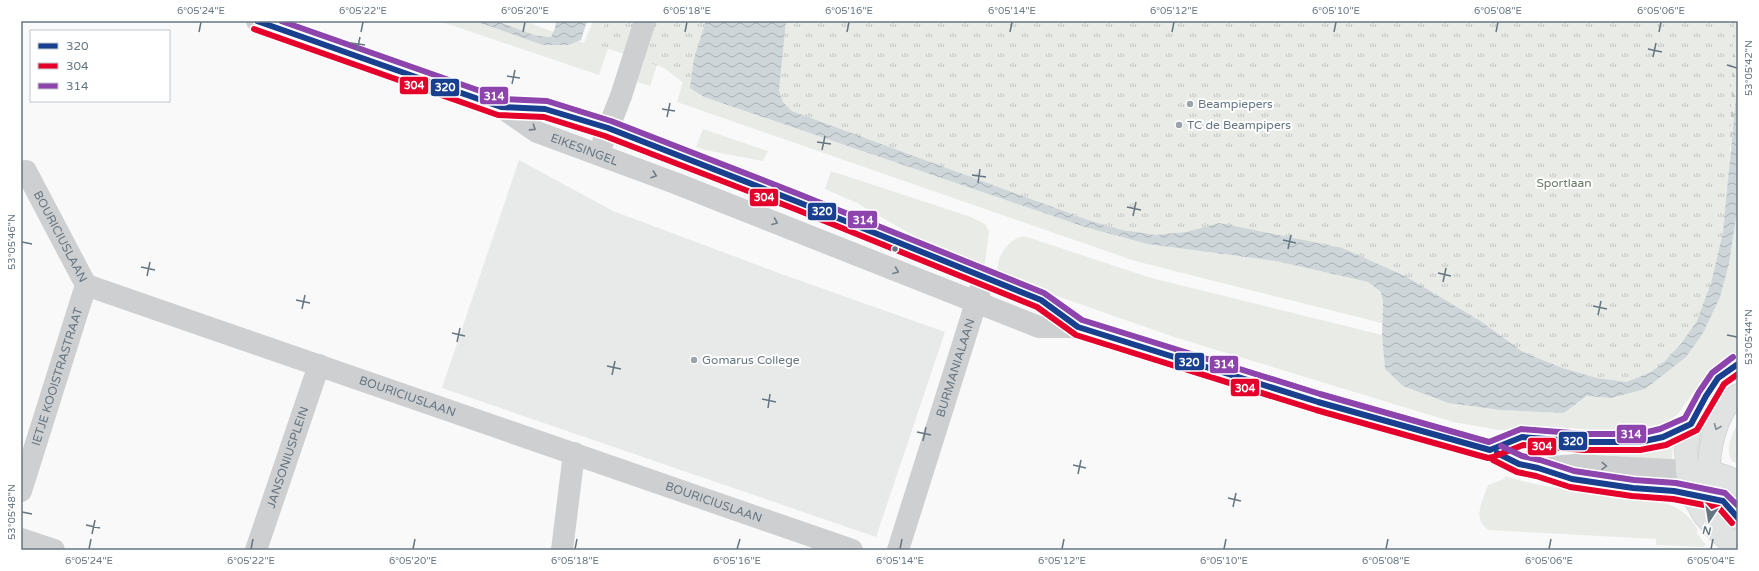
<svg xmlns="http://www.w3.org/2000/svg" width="1759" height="571" font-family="'Varela Round',sans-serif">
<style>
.built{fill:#e8e9e9}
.grass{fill:#e8ebe6}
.forest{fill:url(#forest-firs)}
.park{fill:url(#park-tufts)}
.water{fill:url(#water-waves)}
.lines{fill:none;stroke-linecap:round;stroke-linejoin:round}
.major-casing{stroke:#d5d6d7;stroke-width:24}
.minor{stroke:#cecfd0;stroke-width:22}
.major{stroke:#e1e2e2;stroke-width:22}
.bus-1-casing{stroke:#fff;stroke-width:9}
.bus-2-casing{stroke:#fff;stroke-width:9}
.bus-3-casing{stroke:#fff;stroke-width:9}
.bus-1{stroke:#19408f;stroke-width:6}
.bus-2{stroke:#e4002b;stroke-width:6}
.bus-3{stroke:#8e44ad;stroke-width:6}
.oneway{stroke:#707f8b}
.oneway2{stroke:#7e8c96}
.ticks{fill:none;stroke:#657683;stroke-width:1.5}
.poi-dot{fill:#99a4ac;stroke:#fff;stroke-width:1.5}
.bus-dot{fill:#657683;stroke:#fff;stroke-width:1.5}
.labels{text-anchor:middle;stroke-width:4;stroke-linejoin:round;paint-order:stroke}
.poi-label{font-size:12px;fill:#657683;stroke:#fff;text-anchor:start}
.street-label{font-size:12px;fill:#657683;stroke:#fff}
.park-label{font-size:12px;fill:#687a64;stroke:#fff}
.line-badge{stroke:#fff;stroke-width:1.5}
.badge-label{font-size:11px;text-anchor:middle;font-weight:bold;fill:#fff}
.neatline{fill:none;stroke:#657683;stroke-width:1.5}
.ticks-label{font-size:10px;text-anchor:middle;fill:#657683}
</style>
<defs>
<pattern id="forest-firs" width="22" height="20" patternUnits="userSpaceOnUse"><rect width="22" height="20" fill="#e8ebe6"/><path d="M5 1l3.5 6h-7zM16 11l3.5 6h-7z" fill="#c0c3c0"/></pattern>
<pattern id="park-tufts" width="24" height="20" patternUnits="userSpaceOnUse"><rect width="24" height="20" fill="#e8ebe6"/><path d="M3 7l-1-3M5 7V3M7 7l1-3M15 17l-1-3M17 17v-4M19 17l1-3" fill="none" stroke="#c0c3c0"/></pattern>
<pattern id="water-waves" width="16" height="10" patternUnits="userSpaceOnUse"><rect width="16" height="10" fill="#ced6d9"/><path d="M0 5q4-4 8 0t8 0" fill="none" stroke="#abb2b5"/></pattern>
</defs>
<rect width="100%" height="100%" fill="#f9f9f9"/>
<path class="built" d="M519 160 613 211 787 276 945 332 876 537 442 388Z"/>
<path class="grass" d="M439 21H524L584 43 593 21H617L599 75Z
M657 21H672L650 86 637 82Z
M701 21H706L694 58 704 97 1085 227 1147 244 1276 261 1368 282 1381 292 1383 302 1382 323 1135 261 677 102Z
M703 129 768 151 763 161 705 150 696 147Z
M831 171 971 217 985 224 989 232 985 263 980 268 928 244 857 203 825 189Z
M1738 205V352L1714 368 1705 377 1677 415 1666 422 1652 427 1633 431 1605 432 1499 430 1453 422 1174 337 1000 276 997 273C997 257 1007 239 1024 236L1151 278 1382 335 1385 369 1403 386 1448 403 1500 410 1564 413 1588 396 1611 398 1729 264Z
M1738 423V464L1732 461C1725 450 1732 433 1738 423Z
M1670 445 1673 447 1672 460 1513 449 1511 446Z
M1506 476C1552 492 1606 492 1654 497V501C1674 504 1688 512 1698 530L1696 532 1706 545 1703 547 1656 545V539L1489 530C1471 520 1483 500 1488 485L1504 479Z"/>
<path class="forest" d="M1715 21H1738V76L1735 113 1723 200Z"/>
<path class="park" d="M606 21H706L694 58 690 88 664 68 598 45Z
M786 21H1734L1729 176 1723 232 1711 283 1697 321 1680 345 1664 362 1651 372 1627 382 1597 378 1563 368 1523 352 1482 322 1219 223C1198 229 1177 236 1155 235 1133 233 1112 227 1091 221L792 111 783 102 779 91Z"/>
<path class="water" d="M475 21H496L537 36 551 37 555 28 556 21H587L581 40 569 45H543Z
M706 21H786L779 91 783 102 792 111 1091 221 1123 230 1156 235 1186 232 1219 223 1342 248 1405 276 1482 322 1523 352 1563 368 1597 378 1627 382 1651 372 1664 362 1680 345 1697 321 1711 283 1723 232 1738 76V205L1729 264 1720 297 1703 333 1686 357 1645 389 1611 398 1587 396 1564 413 1500 410 1448 403 1403 386 1385 369 1382 335 1383 302 1381 292 1368 282 1276 261 1147 244 1085 227 704 97 690 88 694 58Z"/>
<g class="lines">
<defs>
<path id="major" d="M1738 364 1718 378 1706 396 1691 424 1686 449 1687 471 1692 494 1704 515 1719 532 1738 548
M1738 395C1734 399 1728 403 1725 408 1715 424 1706 456 1711 474 1716 491 1726 505 1738 518
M1700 472C1712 473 1729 475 1738 484"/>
</defs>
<use href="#major" class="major-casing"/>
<g class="minor">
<path id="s1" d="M257 21 501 107 537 132 675 183 1039 327H1078L1318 402 1432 435 1490 450 1519 464 1538 468 1572 479 1692 494"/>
<path d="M501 107 545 109 608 128 798 202 1041 300 1078 327"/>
<path d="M603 142 621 96 645 21"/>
<path id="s2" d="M26 171 86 285 852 550"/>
<path d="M1490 450 1522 437 1585 442H1640L1663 437 1691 424"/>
<path d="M1551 467 1576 465 1687 471"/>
<path id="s3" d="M21 491 86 285"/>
<path d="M21 539 54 550"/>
<path id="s4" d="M256 550 319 365"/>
<path d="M562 550 574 453"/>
<path id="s5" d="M898 550 980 290"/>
</g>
<use href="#major" class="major"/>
<defs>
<path id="bus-1" d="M257 21 501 107 545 109 608 128 798 202 1041 300 1078 327 1318 402 1490 450 1522 437 1585 442H1640L1663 437 1691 424 1706 396 1718 378 1738 364
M1497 453 1519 464 1538 468 1572 479 1633 488 1674 491 1723 501 1738 518"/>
<path id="bus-2" d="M254 29 498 115 544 117 605 136 795 209 1037 307 1076 335 1316 410 1488 458 1493 457 1523 445 1584 450H1640L1666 445 1697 430 1724 384 1738 374
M1493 460 1517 472 1536 476 1570 487 1632 496 1673 499 1719 508 1732 523"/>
<path id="bus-3" d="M281 21 503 99 547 101 611 121 801 195 1044 293 1082 320 1320 394 1489 442 1521 429 1585 434H1639L1660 429 1685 418 1699 392 1712 373 1733 357
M1501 446 1522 456 1540 460 1574 471 1634 480 1676 483 1725 493 1738 506"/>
</defs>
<use href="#bus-1" class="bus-1-casing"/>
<use href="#bus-2" class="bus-2-casing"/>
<use href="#bus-3" class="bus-3-casing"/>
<use href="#bus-1" class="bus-1"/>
<use href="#bus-2" class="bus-2"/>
<use href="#bus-3" class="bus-3"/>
</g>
<defs><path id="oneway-chevron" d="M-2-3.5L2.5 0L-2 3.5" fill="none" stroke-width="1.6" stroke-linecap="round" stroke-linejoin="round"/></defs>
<g class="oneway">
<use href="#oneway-chevron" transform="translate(533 128) rotate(33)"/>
<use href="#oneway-chevron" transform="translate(654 175) rotate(19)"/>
<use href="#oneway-chevron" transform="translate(775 222) rotate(22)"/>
<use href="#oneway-chevron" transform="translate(896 271) rotate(22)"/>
<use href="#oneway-chevron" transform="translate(1604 466) rotate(3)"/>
</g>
<use class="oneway2" href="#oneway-chevron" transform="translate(1717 427) rotate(112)"/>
<path class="ticks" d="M199 32 201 22M361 32 363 22M523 32 525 22M685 32 687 22M847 32 849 22M1010 32 1012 22M1172 32 1174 22M1334 32 1336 22M1496 32 1498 22M1659 32 1661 22M351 43 365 45M1648 49 1662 52M357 51 360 37M1653 57 1656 43M1727 65 1737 68M507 76 520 78M512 84 515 70M662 109 675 111M667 117 670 103M817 142 831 144M822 150 825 136M972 175 986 177M978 183 980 169M1127 207 1141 210M1133 216 1136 202M1283 240 1296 243M22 242 32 244M1288 249 1291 235M141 267 155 270M1438 273 1451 276M147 276 150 262M1443 282 1446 268M296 300 310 303M1593 306 1607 309M302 309 305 295M1598 315 1601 301M452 333 465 336M1727 335 1737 337M457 342 460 328M607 366 621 369M612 375 615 361M762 399 776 402M768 408 770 394M917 432 931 435M923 441 926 427M1073 465 1086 468M1078 474 1081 460M1228 498 1241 501M1233 507 1236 493M22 512 32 514M86 525 100 528M92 534 95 520M89 549 91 539M251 549 253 539M413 549 415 539M575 549 577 539M737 549 740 539M900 549 902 539M1062 549 1064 539M1224 549 1226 539M1386 549 1388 539M1549 549 1551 539M1711 549 1713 539"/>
<g class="poi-dot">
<circle cx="1190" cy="104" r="4"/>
<circle cx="1179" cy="125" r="4"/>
<circle cx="694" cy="360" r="4"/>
</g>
<circle class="bus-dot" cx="895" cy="249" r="3.5"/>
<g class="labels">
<g class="poi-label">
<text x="1198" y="108">Beampiepers</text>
<text x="1187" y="129">TC de Beampipers</text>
<text x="702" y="364">Gomarus College</text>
</g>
<g class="street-label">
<text dy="4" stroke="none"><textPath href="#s1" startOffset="353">EIKESINGEL</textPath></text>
<text dy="4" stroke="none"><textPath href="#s2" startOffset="74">BOURICIUSLAAN</textPath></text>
<text dy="4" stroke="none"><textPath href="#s5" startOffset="191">BURMANIALAAN</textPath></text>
<text dy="4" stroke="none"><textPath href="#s3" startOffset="120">IETJE KOOISTRASTRAAT</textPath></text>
<text dy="4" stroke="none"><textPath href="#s2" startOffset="469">BOURICIUSLAAN</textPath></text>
<text dy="4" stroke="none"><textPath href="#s4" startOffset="98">JANSONIUSPLEIN</textPath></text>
<text dy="4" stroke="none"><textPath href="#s2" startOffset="793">BOURICIUSLAAN</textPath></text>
</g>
<g class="park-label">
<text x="1564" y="187">Sportlaan</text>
</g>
</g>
<g class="line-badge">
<rect x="399" y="76" width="30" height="19" rx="4" fill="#e4002b"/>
<rect x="430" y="78" width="30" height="19" rx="4" fill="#19408f"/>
<rect x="479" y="86" width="30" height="19" rx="4" fill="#8e44ad"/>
<rect x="749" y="188" width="30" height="19" rx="4" fill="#e4002b"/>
<rect x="807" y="202" width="30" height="19" rx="4" fill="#19408f"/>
<rect x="847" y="210" width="31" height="19" rx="4" fill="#8e44ad"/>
<rect x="1174" y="352" width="31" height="19" rx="4" fill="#19408f"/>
<rect x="1209" y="355" width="30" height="19" rx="4" fill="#8e44ad"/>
<rect x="1230" y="378" width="30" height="19" rx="4" fill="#e4002b"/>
<rect x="1616" y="424" width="31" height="20" rx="4" fill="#8e44ad"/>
<rect x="1558" y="431" width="30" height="20" rx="4" fill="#19408f"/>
<rect x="1527" y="437" width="30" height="19" rx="4" fill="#e4002b"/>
</g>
<g class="badge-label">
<text x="414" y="89">304</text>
<text x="445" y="91">320</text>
<text x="494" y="100">314</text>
<text x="764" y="201">304</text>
<text x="822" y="215">320</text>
<text x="863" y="224">314</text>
<text x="1189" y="366">320</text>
<text x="1224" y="368">314</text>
<text x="1245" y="392">304</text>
<text x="1631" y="438">314</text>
<text x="1573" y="445">320</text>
<text x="1542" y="450">304</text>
</g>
<rect width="1759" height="571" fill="none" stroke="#ffffff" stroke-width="44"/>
<rect x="30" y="30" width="140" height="72" fill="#ffffff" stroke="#c1c8cd"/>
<rect x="38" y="43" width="20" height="6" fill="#19408f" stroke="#c1c8cd"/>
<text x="66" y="50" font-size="12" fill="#657683">320</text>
<rect x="38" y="63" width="20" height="6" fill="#e4002b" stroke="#c1c8cd"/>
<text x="66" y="70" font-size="12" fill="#657683">304</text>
<rect x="38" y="83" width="20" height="6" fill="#8e44ad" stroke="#c1c8cd"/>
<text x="66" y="90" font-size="12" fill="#657683">314</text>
<g transform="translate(1709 521) rotate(192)" stroke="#ffffff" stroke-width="3" paint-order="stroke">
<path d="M0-3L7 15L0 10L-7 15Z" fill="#657683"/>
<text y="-6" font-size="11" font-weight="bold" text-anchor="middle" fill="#657683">N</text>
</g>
<rect x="22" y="22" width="1715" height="527" class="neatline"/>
<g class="ticks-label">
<text x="201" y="14">6°05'24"E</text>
<text x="363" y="14">6°05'22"E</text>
<text x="525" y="14">6°05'20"E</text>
<text x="687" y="14">6°05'18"E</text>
<text x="849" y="14">6°05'16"E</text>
<text x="1012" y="14">6°05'14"E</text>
<text x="1174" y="14">6°05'12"E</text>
<text x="1336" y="14">6°05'10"E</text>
<text x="1498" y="14">6°05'08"E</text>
<text x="1661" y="14">6°05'06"E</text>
<text transform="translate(1748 68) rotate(-90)" y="4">53°05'42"N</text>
<text transform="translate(11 242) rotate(-90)" y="4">53°05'46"N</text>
<text transform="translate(1748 337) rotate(-90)" y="4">53°05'44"N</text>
<text transform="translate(11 512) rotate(-90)" y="4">53°05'48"N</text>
<text x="89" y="564">6°05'24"E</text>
<text x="251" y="564">6°05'22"E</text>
<text x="413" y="564">6°05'20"E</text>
<text x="575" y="564">6°05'18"E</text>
<text x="737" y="564">6°05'16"E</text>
<text x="900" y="564">6°05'14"E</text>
<text x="1062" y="564">6°05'12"E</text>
<text x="1224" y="564">6°05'10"E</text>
<text x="1386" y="564">6°05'08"E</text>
<text x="1549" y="564">6°05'06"E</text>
<text x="1711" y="564">6°05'04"E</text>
</g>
</svg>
